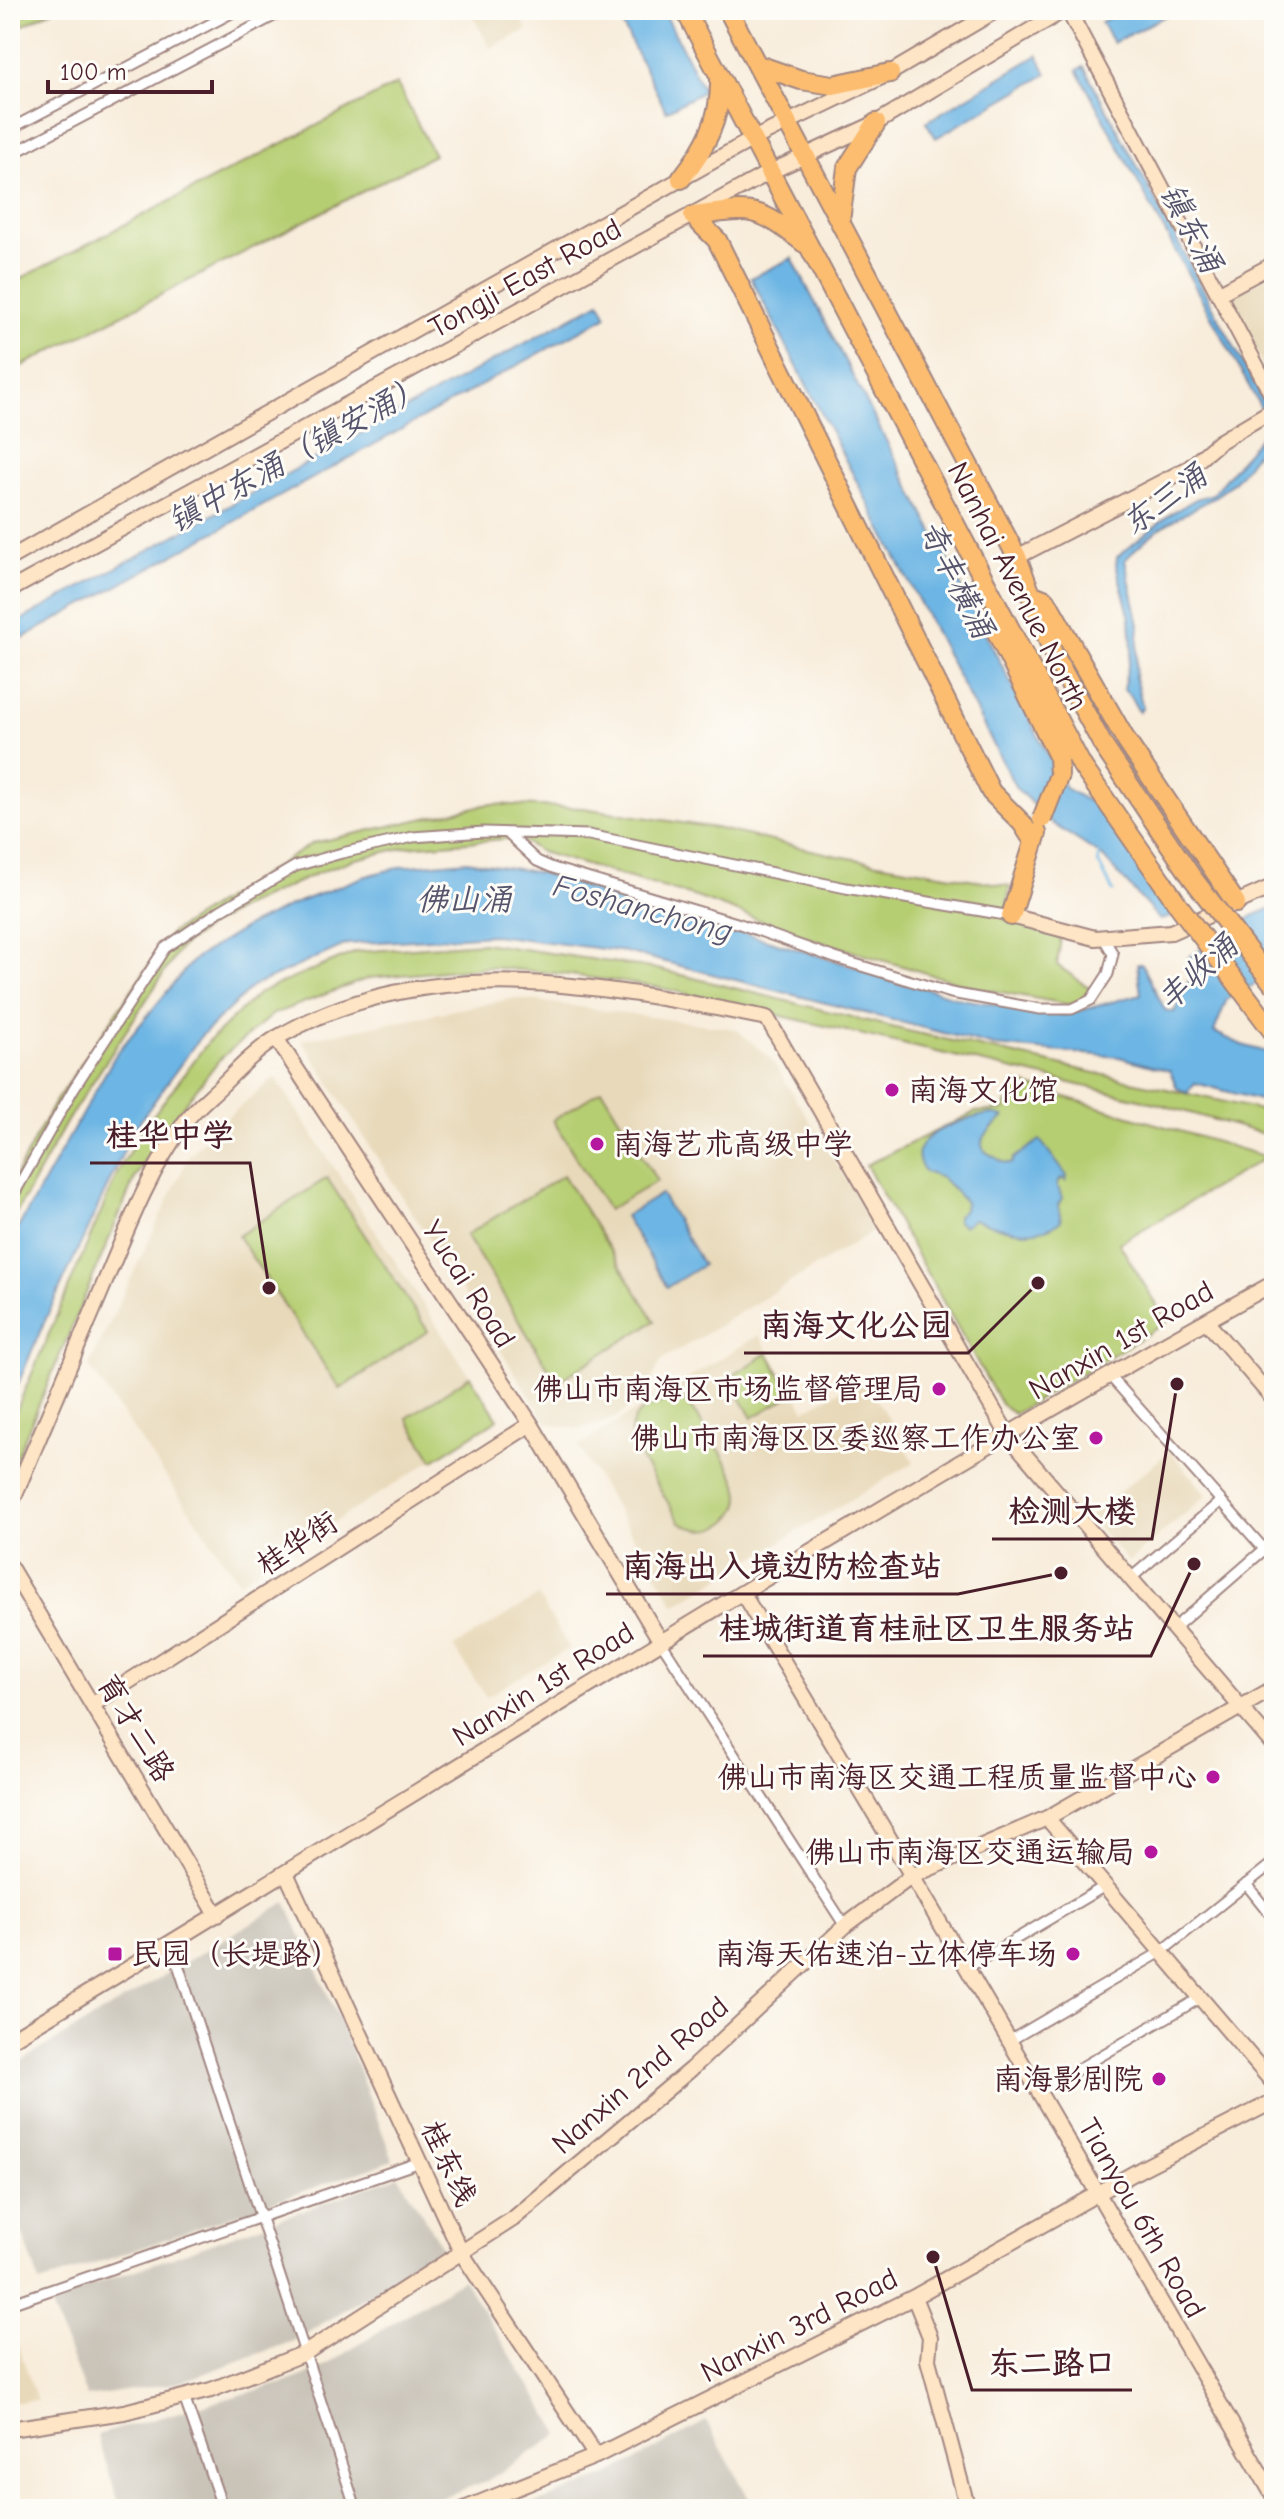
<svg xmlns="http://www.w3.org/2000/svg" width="1284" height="2519" font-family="'Comic Neue','LXGW WenKai TC',sans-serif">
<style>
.built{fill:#e8d9ba}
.industrial{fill:#c9c3b8}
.green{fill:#b6ce72;stroke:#80764e;stroke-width:2}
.water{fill:#6cb5e4;stroke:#5b6a88;stroke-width:2}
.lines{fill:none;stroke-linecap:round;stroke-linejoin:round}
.stream{stroke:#6cb5e4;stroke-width:3}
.street-casing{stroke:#a18682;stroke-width:13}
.secondary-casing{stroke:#a18682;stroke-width:18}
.highway-casing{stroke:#a18682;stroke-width:22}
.street{stroke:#fff;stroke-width:9}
.secondary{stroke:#fee5c5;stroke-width:14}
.highway{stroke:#fcbd6f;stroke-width:18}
.highway-bridge-casing{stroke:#a18682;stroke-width:22;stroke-linecap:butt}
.highway-bridge{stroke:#fcbd6f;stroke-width:18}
.poi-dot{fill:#b5179e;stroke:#fdfcf7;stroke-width:3}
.labels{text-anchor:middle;stroke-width:6;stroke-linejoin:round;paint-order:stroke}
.street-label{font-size:30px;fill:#4a1f2b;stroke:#fdfcf7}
.poi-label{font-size:30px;fill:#4a1f2b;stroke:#fdfcf7;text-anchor:end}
.water-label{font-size:32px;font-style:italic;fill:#56546c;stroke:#fdfcf7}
.leader{fill:none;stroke:#4a1f2b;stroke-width:3}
.callout-dot{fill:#4a1f2b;stroke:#fdfcf7;stroke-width:3}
.callout-label{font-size:32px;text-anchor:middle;font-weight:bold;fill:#4a1f2b;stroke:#fdfcf7;stroke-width:6;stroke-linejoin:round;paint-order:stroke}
</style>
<rect width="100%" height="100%" fill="#fdfcf7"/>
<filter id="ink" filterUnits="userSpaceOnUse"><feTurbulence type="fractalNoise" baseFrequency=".0125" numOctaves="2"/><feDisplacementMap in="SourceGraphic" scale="16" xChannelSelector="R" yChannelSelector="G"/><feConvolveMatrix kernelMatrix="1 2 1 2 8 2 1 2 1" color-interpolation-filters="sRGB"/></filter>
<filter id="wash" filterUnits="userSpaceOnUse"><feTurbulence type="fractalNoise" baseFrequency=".006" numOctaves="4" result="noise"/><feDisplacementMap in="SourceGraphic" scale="32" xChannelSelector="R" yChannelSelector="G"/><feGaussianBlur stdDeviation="1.8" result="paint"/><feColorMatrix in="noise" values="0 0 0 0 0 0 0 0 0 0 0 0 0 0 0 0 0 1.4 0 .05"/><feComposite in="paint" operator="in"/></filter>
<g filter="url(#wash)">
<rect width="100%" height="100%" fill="#f8ecda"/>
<path class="built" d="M470 10H516L527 30 490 48Z
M1274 273V362L1264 367 1230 297Z
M516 998 736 1029 771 1059 877 1229 661 1361 643 1397 617 1417 599 1424 576 1429 547 1423 302 1040Z
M275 1077 498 1419 239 1582 89 1366 190 1154 231 1114Z
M759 1335 805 1410 864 1378 914 1462 675 1605 578 1446Z
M1170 1451 1207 1495 1128 1562 1089 1517Z
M538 1596 569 1648 486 1697 454 1647Z
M10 2323 37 2400 10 2403Z"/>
<path class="industrial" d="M286 1902 343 2029 393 2160 40 2283 10 2198V2068Z
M399 2176 443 2249 296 2340 181 2382 87 2397 49 2301Z
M463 2279 560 2434 487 2481 408 2509H121L97 2435 287 2382 318 2370Z
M706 2421 755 2509H519L605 2477Z"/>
<path class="green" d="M10 10H53L10 32Z
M397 84 434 155 10 372V284Z
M489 804 583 808 715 828 838 856 1010 886 1005 919 1061 937 1057 965 1094 991 1071 1005 973 987 818 941 696 897 541 852 518 838 406 847 352 860 318 873 247 905 209 926 181 947 67 1121 10 1224V1186L53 1105 171 933 313 843Z
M483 943 657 969 908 1031 1274 1113V1137L1148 1101 657 987 563 974 488 967 369 978 273 1014 219 1060 157 1140 134 1180 10 1473V1425L118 1172 140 1133 208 1042 260 992 356 952Z
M1015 1082 1267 1157 1119 1243 1167 1322 1014 1414 1001 1404 866 1165 975 1112 1004 1110Z
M602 1090 657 1181 608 1210 553 1120Z
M563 1175 655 1321 557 1382 466 1235Z
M327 1178 428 1331 340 1389 238 1236Z
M768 1353 792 1395 752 1418 729 1378Z
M470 1376 498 1419 433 1460 407 1418Z
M667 1400H684C698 1415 740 1477 740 1496 740 1508 731 1520 720 1526 708 1533 691 1529 680 1522L632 1444C627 1415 642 1408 667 1400Z"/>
<path class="water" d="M615 10H663L704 91 666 111Z
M1124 10H1177L1113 43 1101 22Z
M1038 55 1047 74 936 138 926 122Z
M1084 67 1267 408 1262 410 1077 70Z
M792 258 1065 788 1097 806 1124 833 1188 912 1160 920 1102 856 1053 824 1016 788 751 278Z
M600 302 607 316 10 645V626Z
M1270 414 1274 421V444C1255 447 1250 463 1239 476 1220 498 1191 509 1167 524 1151 534 1137 547 1125 560L1139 625 1135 678 1143 707 1139 712 1130 696 1123 689 1132 649 1130 618 1116 565 1117 557 1169 515 1196 499 1213 494 1267 428 1266 416Z
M467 861 553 875 961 999 1064 1015 1141 994 1137 964H1142L1165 1010 1174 1012 1190 979 1189 957 1253 916 1274 907V974L1227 999 1214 1032 1242 1045 1274 1054V1104L1195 1083 1187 1093 1177 1088 1170 1071 1119 1057 994 1046 626 952 494 935 347 944 253 986 200 1037 133 1131 42 1327 10 1403V1242L116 1054 193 960 248 926 296 903 363 877 400 867Z
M991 1114 1004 1117C991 1129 968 1145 993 1156 1001 1160 1002 1164 1012 1163L1014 1158 1040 1140 1067 1176 1066 1181 1062 1178 1057 1184 1062 1198 1058 1205 1061 1221C1033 1241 1003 1229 973 1219L964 1226 957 1221V1216L964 1210 965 1202 942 1178 925 1172C923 1168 920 1164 919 1160 912 1132 971 1117 991 1114Z
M661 1194 703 1265 667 1287 625 1216Z"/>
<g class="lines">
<path class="stream" d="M1101 850 1098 862 1113 891"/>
</g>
</g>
<g filter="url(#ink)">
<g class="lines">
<defs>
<path id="street" d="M10 129 237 10
M10 155 285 10
M507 833 537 861 553 868 740 924 835 958 951 993 1040 1009H1072L1091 1000 1108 974 1113 954 1103 937
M10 1201 74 1088 165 948 221 910 296 866 342 853 413 837 484 832 589 835 846 888 1011 916
M1110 1376 1264 1549
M1131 1578 1221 1501
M1174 1628 1274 1541
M661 1642 845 1926
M1246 1884 1274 1919
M171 1943 356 2509
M967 1968 1105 1886
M1009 2041 1161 1952 1274 1862
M1039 2092 1200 1998
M10 2304 420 2162
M184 2397 223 2509"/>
<path id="secondary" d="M1068 10 1274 399
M1218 294 1274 264
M1017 557 1189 468 1219 442 1274 409
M10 558 681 179 753 139 890 73 997 10
M10 590 770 172 876 123 1064 10
M1011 916 1095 938 1171 932 1274 886
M276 1038 531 1424 661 1642
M1206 1321 1274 1400
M10 1506C41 1434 71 1361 102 1289 126 1232 148 1173 185 1122 195 1108 211 1096 223 1084 240 1067 258 1049 278 1037 430 949 605 986 767 1018L1008 1435 1274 1746
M10 1567 217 1915
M743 1594 967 1968 1274 2497
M92 1705 531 1424
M1047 1818 1274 2084
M286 1873 461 2252 596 2456
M10 2040C431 1787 844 1520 1274 1283
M914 2297 930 2337 928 2360 968 2509
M10 2429 124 2412 211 2390 305 2353 513 2219 691 2069 845 1926 912 1876 1047 1818 1274 1688
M464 2509 596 2456 914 2297 1143 2168 1274 2101"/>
<path id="highway" d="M685 10 1082 766
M728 10 1017 557 1053 653 1104 747
M758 65 801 80 833 85 890 73
M681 179C705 148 721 120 720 79
M693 216 717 240 991 792 1022 823 1034 842
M693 216C752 208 756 205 804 243
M840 221 847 168 876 123
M1031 594 1046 600 1127 742 1236 903
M988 615 1058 756 1059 775
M1011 916 1037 833"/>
</defs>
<use href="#street" class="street-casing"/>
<use href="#secondary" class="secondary-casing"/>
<use href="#highway" class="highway-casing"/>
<use href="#street" class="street"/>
<use href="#secondary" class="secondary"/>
<use href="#highway" class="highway"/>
<defs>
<path id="highway-bridge" d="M1104 747 1191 876 1274 985
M1082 766 1179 906 1274 1033
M1042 819 1059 775"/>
</defs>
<use href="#highway-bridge" class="highway-bridge-casing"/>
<use href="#highway-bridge" class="highway-bridge"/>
</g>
</g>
<g class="poi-dot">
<circle cx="892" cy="1090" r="8"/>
<circle cx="597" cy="1144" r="8"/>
<circle cx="939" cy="1389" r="8"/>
<circle cx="1096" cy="1438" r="8"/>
<circle cx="1213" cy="1777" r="8"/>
<circle cx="1151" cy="1852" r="8"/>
<rect x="107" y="1946" width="16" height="16" rx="4"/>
<circle cx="1073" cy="1954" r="8"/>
<circle cx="1159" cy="2079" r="8"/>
</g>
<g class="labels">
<g class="street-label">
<text transform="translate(525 278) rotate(-29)" y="10">Tongji East Road</text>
<text transform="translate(1018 586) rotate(63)" y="10">Nanhai Avenue North</text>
<text transform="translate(469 1284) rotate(57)" y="10">Yucai Road</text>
<text transform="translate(1121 1340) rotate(-30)" y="10">Nanxin 1st Road</text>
<text transform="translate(297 1543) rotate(-33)" y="10">桂华街</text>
<text transform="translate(543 1684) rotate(-32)" y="10">Nanxin 1st Road</text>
<text transform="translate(136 1728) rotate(59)" y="10">育才二路</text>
<text transform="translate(640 2075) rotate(-41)" y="10">Nanxin 2nd Road</text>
<text transform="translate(449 2163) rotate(65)" y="10">桂东线</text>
<text transform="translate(1142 2218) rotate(60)" y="10">Tianyou 6th Road</text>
<text transform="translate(799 2325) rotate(-27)" y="10">Nanxin 3rd Road</text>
</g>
<g class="poi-label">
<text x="908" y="1100" text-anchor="start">南海文化馆</text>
<text x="613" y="1154" text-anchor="start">南海艺术高级中学</text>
<text x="923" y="1399">佛山市南海区市场监督管理局</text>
<text x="1080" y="1448">佛山市南海区区委巡察工作办公室</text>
<text x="1197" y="1787">佛山市南海区交通工程质量监督中心</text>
<text x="1135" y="1862">佛山市南海区交通运输局</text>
<text x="131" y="1964" text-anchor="start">民园（长堤路）</text>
<text x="1057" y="1964">南海天佑速泊-立体停车场</text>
<text x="1143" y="2089">南海影剧院</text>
</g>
<g class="water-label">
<text transform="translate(1192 228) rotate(62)" y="11">镇东涌</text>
<text transform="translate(296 453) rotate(-29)" y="11">镇中东涌（镇安涌）</text>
<text transform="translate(1164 499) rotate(-36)" y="11">东三涌</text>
<text transform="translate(957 579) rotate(63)" y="11">奇丰横涌</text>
<text x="464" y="910">佛山涌</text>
<text transform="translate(643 908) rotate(15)" y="11">Foshanchong</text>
<text transform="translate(1197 972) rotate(-42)" y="11">丰收涌</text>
</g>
</g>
<path class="leader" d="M269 1288L250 1163H90M1038 1283L968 1353H744M1177 1384L1152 1539H992M1061 1573L958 1594H606M1194 1564L1151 1656H703M933 2257L972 2390H1132"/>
<g class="callout-dot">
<circle cx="269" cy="1288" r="8"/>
<circle cx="1038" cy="1283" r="8"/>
<circle cx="1177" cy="1384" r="8"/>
<circle cx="1061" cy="1573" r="8"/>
<circle cx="1194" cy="1564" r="8"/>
<circle cx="933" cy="2257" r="8"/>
</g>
<g class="callout-label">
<text x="170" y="1146">桂华中学</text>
<text x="856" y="1336">南海文化公园</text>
<text x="1072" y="1522">检测大楼</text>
<text x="782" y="1577">南海出入境边防检查站</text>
<text x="927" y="1639">桂城街道育桂社区卫生服务站</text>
<text x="1052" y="2374">东二路口</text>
</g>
<rect width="1284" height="2519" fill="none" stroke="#fdfcf7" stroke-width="40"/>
<path d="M48 80v12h164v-12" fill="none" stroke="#4a1f2b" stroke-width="4"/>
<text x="60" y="80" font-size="24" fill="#4a1f2b" stroke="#fdfcf7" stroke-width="6" paint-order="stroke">100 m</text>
</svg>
